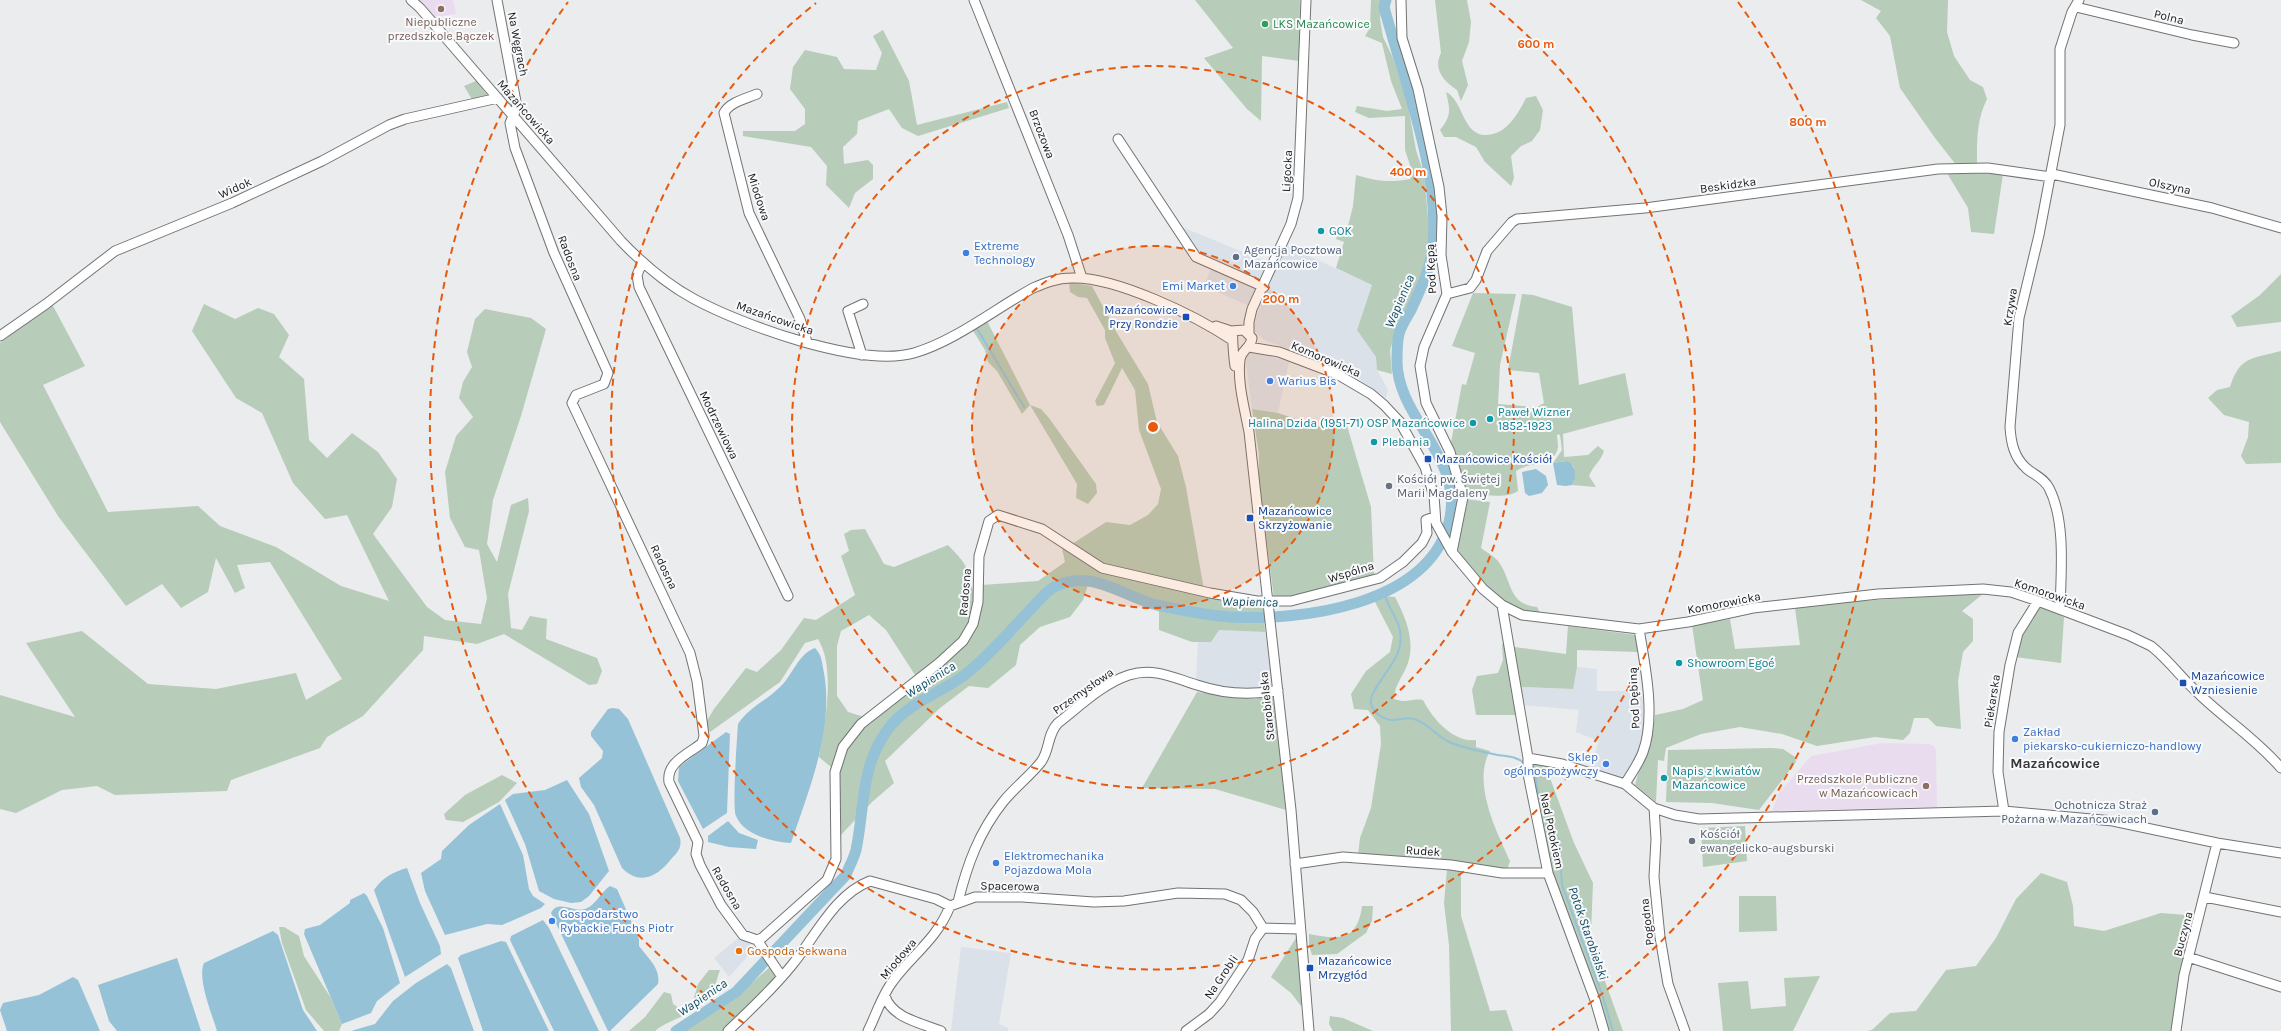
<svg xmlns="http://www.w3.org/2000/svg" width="2281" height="1031" font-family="Karla,sans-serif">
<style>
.built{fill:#dbe1e9}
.education{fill:#eadcef}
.green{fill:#b7ccb9}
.water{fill:#95c2d6}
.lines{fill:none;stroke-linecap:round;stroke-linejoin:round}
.stream{stroke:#95c2d6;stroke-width:2}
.river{stroke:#95c2d6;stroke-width:11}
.minor-casing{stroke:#727374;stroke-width:11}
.minor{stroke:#fff;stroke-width:9}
.ring{fill:none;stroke:#e8590c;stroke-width:2;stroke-dasharray:7 5}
.education-dot{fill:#8d6e63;stroke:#f8f9fb;stroke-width:1.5}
.leisure-dot{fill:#2e9e5b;stroke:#f8f9fb;stroke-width:1.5}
.culture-dot{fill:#0f9aa8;stroke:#f8f9fb;stroke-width:1.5}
.shop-dot{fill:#3f7fe0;stroke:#f8f9fb;stroke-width:1.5}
.service-dot{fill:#5c6f8a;stroke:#f8f9fb;stroke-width:1.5}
.transit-dot{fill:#1a4fb4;stroke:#f8f9fb;stroke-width:1.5}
.worship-dot{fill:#6b7280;stroke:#f8f9fb;stroke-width:1.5}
.food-dot{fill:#e8710a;stroke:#f8f9fb;stroke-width:1.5}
.labels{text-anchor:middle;stroke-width:4;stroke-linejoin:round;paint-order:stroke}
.street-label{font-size:12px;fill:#1a1a1b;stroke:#f8f9fb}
.education-label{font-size:12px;fill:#785e54;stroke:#f8f9fb}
.leisure-label{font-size:12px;fill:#27864d;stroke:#f8f9fb;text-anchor:start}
.culture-label{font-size:12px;fill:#0d838f;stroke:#f8f9fb;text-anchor:start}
.shop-label{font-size:12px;fill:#366cbe;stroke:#f8f9fb;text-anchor:start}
.service-label{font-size:12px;fill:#4e5e75;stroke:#f8f9fb;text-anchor:start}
.transit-label{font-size:12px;fill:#164399;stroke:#f8f9fb;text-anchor:start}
.worship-label{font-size:12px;fill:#5b616d;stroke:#f8f9fb;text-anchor:start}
.food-label{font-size:12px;fill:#c56008;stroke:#f8f9fb;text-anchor:start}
.water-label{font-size:13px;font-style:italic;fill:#114d62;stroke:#f8f9fb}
.quarter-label{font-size:14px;font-weight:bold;fill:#353637;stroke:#f8f9fb}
.centre{fill:#e8590c;stroke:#f8f9fb;stroke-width:2}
.ring-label{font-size:12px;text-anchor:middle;font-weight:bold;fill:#e8590c;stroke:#f8f9fb;stroke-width:4;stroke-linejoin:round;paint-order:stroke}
</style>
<rect width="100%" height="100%" fill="#eaeced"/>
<path class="built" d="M1177 225 1270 263 1262 283 1198 255Z
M1287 246 1372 285 1357 330 1376 357 1377 370 1388 390 1386 398 1346 370 1264 340 1255 332V322L1259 309Z
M1212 266 1260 287 1249 306 1204 286Z
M1250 353H1258L1289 362 1278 413 1252 409 1246 364 1247 357Z
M1218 630 1265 632 1273 689 1252 693 1196 683 1198 642H1211Z
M1577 667 1597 669V691H1642L1645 733 1637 755 1624 780 1589 769 1599 741 1576 732 1579 710 1524 705 1522 687 1572 689Z
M742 935 754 949 729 977 714 958Z
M961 947 1011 953 999 1024 1008 1028V1031H951Z"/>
<path class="education" d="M418 0H453L456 14 434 17Z
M1882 743 1929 744 1934 746 1936 750 1937 807 1772 811 1779 793 1811 756Z"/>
<path class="green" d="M1195 0H1300L1299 61 1262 56 1261 121 1247 109 1204 58 1233 48Z
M1371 0H1382L1380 19 1383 37 1393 58 1408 105 1416 150 1424 175 1430 238 1424 270 1413 298 1397 328 1390 350 1392 374 1377 370 1376 357 1357 330 1372 285 1336 268 1344 242 1336 239 1339 231 1346 234 1353 206 1356 175C1375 181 1390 183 1410 179L1413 174 1405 150V116L1369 118 1355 112 1357 106 1387 111 1402 109 1391 81 1382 43 1365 36 1370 28Z
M1435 0H1467L1471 22 1469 42 1462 61 1468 85 1461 101 1457 90C1443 81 1433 69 1441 53Z
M1861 0H1948L1947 32 1954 56 1970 80 1983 87 1987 99C1976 121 1977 142 1977 166H1957L1935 138 1900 88 1890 36 1876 18 1881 11Z
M883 30 909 81 917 125 1007 102 1009 108 918 136 902 128 889 109 858 121 857 134 843 147 844 164 868 160 873 165V179L855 193 849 208 826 185 827 166 811 147 743 136V131H795L805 124V109L790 89 793 67 805 50 837 57 844 69 876 70 882 53 873 36Z
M476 81 488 96 473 101 464 86Z
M1446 92C1465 101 1462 142 1493 134 1509 130 1519 112 1526 98L1536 96 1543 110 1540 130 1532 141 1521 146 1511 156 1514 178 1511 186 1485 162 1476 147 1456 137H1444L1440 130C1452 115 1450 110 1446 92Z
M1947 173 2003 174 1994 234 1971 232 1968 208Z
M2281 274V322L2237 327 2231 316 2260 295Z
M1069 282 1092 286 1117 333 1148 384 1157 422 1178 456 1186 487 1204 590 1103 566 1072 544 1106 522 1130 525 1148 515 1158 504 1161 489 1139 430 1135 390 1122 368 1104 405 1097 406 1095 401 1115 363 1105 338V330L1087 298 1078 297 1070 292Z
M1473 293 1516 294 1500 365 1498 404 1537 407 1544 403 1539 373 1508 370 1522 294 1533 295 1572 307 1579 385 1625 373 1633 415 1563 434 1564 457 1588 455 1598 446 1604 451C1601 461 1593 466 1589 476L1596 487 1572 485 1574 481V467L1567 461 1553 463 1562 450 1560 435 1557 434C1557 438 1558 443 1558 447 1556 466 1527 462 1516 471L1518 491C1505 500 1482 493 1466 495L1453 452 1454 449 1450 448 1462 384 1466 385 1475 353 1452 346Z
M52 304 85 366 43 385 108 512 198 506 220 526 276 547 341 586 389 601 347 515 325 519 293 483 262 413 236 398 192 331 204 304 235 319 258 308 274 314 289 335 279 357 304 379 309 440 327 458 352 433 378 452 397 479 392 507 373 534 427 607 445 620 481 624 487 598 479 550 465 547 450 518 445 472 456 436 473 417 459 398 463 382 472 367 467 352 475 319 485 309 531 318 546 329 521 416 493 500 487 544 497 562 511 505 528 498 529 511 508 594 511 628 522 630 530 616 547 619 546 639 597 658 602 671 597 684 589 685 504 634 477 644 424 636 423 650 363 716 327 737 320 748 231 780 227 791 115 795 97 786 62 790 16 813 0 809V695L75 717 26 643 82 631 148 684 216 689 296 673 306 700 342 679 270 562 237 565 245 588 235 593 216 558 208 592 181 608 162 584 126 606 58 516 0 422V343Z
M987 321 1030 405 1041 409 1049 418 1096 484 1097 493 1088 504 1076 498 1077 484 1030 405 1022 414 997 371 988 362 985 350 972 329Z
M2281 351V463L2246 464 2241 456 2248 437 2249 422 2224 415 2208 398 2217 390 2230 387C2240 355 2253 359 2281 351Z
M1252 409 1278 413 1327 429 1328 423 1345 419 1371 507 1374 575 1291 598 1274 599 1259 481V455Z
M1465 499 1490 502 1481 548C1486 552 1494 556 1498 561 1513 581 1507 604 1537 607L1541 615C1505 609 1477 582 1456 553Z
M865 529 884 564 894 567 948 545C965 563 966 563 972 587 984 632 948 653 917 678L886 630 869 615 841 631 837 646V696L848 712 871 719C899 698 963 655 975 624 980 612 980 598 981 585L1038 581 1065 562 1061 544 1101 569 1210 597 1263 605 1265 632 1219 630 1211 642H1192L1159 630V610L1088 585 1083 600 1070 617 1040 627 1020 645 1016 665 988 688 969 686 940 708 885 761 894 783 872 802 840 836 838 773 819 757C825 725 836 668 818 639L805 643 780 682 710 732 705 724 714 709 746 668 757 672 781 650 804 618 816 620 855 595 841 556 849 551 844 534 851 530Z
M1984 593 1962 611 1973 619V641L1963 652 1958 681 1961 729 1936 726 1928 718H1914L1910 733 1903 740 1875 737 1817 746 1782 734 1740 727 1701 734 1666 748 1664 761 1658 760 1656 802 1635 785C1641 761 1653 741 1655 715L1683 709 1703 700 1692 625 1730 619 1735 649 1800 645 1795 608 1846 602Z
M1381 596 1395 597C1406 618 1417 644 1406 668 1401 679 1394 687 1394 699 1408 704 1410 698 1423 700 1432 718 1453 743 1476 740V747L1490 751C1472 782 1496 831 1510 861L1507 870 1358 855 1360 838 1371 808 1381 744 1380 726 1368 710 1354 709 1351 694 1366 671 1390 652 1393 637 1374 600Z
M2038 605 2064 617 2061 663 2015 657 2021 634Z
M1568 626 1636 635 1638 652 1577 650V667L1573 689 1522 687 1524 705 1514 647 1566 654Z
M1502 644H1504L1516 715H1476L1472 690 1477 676 1498 673 1503 660Z
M1197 692 1254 699 1274 695 1286 810 1215 789 1142 788Z
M1772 748 1783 749 1795 757 1796 762 1759 810 1712 803 1666 802 1668 750Z
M1533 761 1554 766 1550 778 1574 843 1593 883 1591 933 1598 962 1623 1031H1607L1552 873 1532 775Z
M502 775 517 783 499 802 463 822 446 820 444 814 465 795Z
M1745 826 1747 861 1703 867 1701 828Z
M1447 869 1461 871V916L1490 1011 1506 1010 1513 1031H1451L1449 945 1444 903Z
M2041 873 2067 882 2073 906 2074 926 2104 931 2161 913 2186 915 2194 929 2173 1031H1867L1872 1030 1890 1013 1916 1011 1946 970 1976 966 1996 938 2016 899Z
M1739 896H1776L1777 931 1739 932Z
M1362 906H1373L1372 921 1366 933 1337 954 1312 955 1309 945V934C1338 939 1357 943 1362 906Z
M279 927H284L299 936 304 956 331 998 342 1024 339 1031H324L306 1010 282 943Z
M1296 938 1303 1003 1301 1006 1291 993 1271 977Z
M770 967 776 974 773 984 725 1031H684L732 1000Z
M709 970H720C717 978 715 988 710 996 701 1013 670 1018 655 1031H629L645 1017 664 992 671 994 673 1004 679 1008 693 1001 698 984Z
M1820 976 1793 1031H1723L1718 983 1748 981 1751 1009 1786 1006 1784 978Z
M1330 1016 1343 1018 1373 1031H1333L1329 1024Z"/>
<path class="water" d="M1567 461C1576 465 1577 477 1572 485L1566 486 1557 485 1553 463Z
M1536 469 1546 476 1548 485 1542 493 1529 496 1525 493 1522 472Z
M815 648C822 655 822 663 824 673 834 731 809 789 791 843 772 842 744 835 736 816 732 808 737 739 738 724 749 707 766 701 780 687 793 675 798 654 815 648Z
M613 708 619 709 628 719 680 838C682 847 678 852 672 858 659 875 641 887 622 868L594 805 581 787 579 778 602 758 603 751 591 736V732L608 709Z
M726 732 730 734 727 813 703 829 678 781 679 767Z
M567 780 589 814 609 871 589 896 581 902 571 903 554 899 539 891 525 844 505 800 513 794 545 790Z
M500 804 523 855 529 889 533 896 545 904 541 908 502 925 487 924 445 935 425 891 421 873 441 859 442 851 469 825Z
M728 821 739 833 758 840 756 849 729 847 708 842V836Z
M407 868 420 903 440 946 441 954 405 977 374 890C382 878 393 872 407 868Z
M610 886 617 889 639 939V946C647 957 661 968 658 984L610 1031H608L551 913C558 899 574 913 585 909 595 906 601 892 610 886Z
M364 893 367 896 383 928 400 983 377 1001 371 1013 342 1024 304 934 305 929 320 925 350 903V900Z
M543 920 549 928 599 1031H554L510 940 511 936Z
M273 931 278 935 303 1010 317 1031H217C212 1014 197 979 204 963Z
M501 941 506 942 549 1031H483L458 958 461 955Z
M177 958 201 1031H117L109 1021 98 985Z
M447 964 451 968 474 1031H351L375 1024 393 1001 416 983Z
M73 977 78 980 100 1031H7L0 1010 3 1003 39 995Z"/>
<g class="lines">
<path class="stream" d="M976 327 1024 407
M1384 591C1388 613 1404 621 1400 645 1398 663 1368 691 1371 703 1372 709 1375 712 1379 715 1395 726 1401 715 1414 719 1428 723 1436 736 1449 742 1463 748 1479 751 1493 754 1505 757 1515 755 1524 763
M1531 769 1535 773 1538 794 1546 821 1559 840 1562 885 1603 997 1613 1031"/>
<path class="river" d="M676 1031 736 992 846 875C849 867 854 858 856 850 864 812 861 772 882 738 900 706 933 697 962 677 984 661 1011 630 1030 610 1037 603 1045 592 1054 587 1093 568 1121 596 1157 605 1181 610 1207 616 1231 617 1302 621 1424 605 1448 526 1468 459 1397 420 1397 361 1397 353 1397 342 1399 334 1401 326 1407 317 1411 310 1420 290 1431 268 1433 246 1440 169 1404 82 1384 7L1386 0"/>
<defs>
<path id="minor" d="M411 0 420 8 621 241C643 264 666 284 694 299 742 325 860 368 914 353 955 341 995 309 1033 288 1045 283 1057 278 1071 278 1115 276 1196 316 1232 340
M497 0 517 107 510 123 515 148 554 253 608 373 604 384 576 395 572 403 690 653 697 681 704 736 702 743C689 754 666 762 669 782L698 842 696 854 700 865 721 905 743 935 757 940 762 938 827 880 836 859 835 772 843 747 861 724 939 663 963 641 973 624 978 602 979 556 989 521 998 515 1042 529 1102 568 1210 593 1257 601H1291L1380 578 1403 562 1422 543 1427 533 1426 520 1434 517
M974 0 1068 235 1082 278
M1401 0 1402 38 1418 89 1439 187 1442 216 1441 255 1447 294 1424 347 1420 366 1426 403 1450 452 1463 497 1452 552
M2076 7 2192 35 2234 43
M757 94C745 99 730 102 724 113L749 213 800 319 807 342
M1118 139 1196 257 1264 287
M2052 174 2212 208 2281 228
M642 263 637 275 639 287 788 596
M1447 294 1470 288 1476 280 1487 251 1512 222 1517 219 1645 208 1938 169 1988 168 2051 177
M1216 326 1231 331 1244 330 1251 337
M1249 333V322L1252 309 1291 224 1298 198 1306 0
M1233 334C1232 338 1234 360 1235 366
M0 336 46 304 115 251 232 203 322 161 389 125 405 119 498 98
M1252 338C1251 348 1241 350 1240 360 1237 382 1245 410 1249 432L1291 810 1309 1031
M1249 347 1279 352 1337 374 1371 394 1384 405 1400 422 1425 467 1434 496 1436 523 1452 552 1483 589 1502 605 1522 615 1639 629 1688 622 1753 608 1878 594 1983 589 2011 592 2038 601 2128 635 2151 646C2169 660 2182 679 2199 694 2226 720 2256 739 2281 768
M862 355 848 311 863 304
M1502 605 1528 758V774L1548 873 1595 1000 1604 1031
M2060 609C2061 573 2066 521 2049 488 2044 478 2034 475 2026 468 2014 457 2011 443 2010 427L2019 318 2039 235 2060 125V49L2072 12 2079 0
M1528 758 1562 764 1625 784 1654 808 1675 815 1699 819 2004 811 2113 821 2217 843 2281 853
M1625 784C1631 774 1639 763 1643 752 1656 717 1645 665 1639 629
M1654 808 1656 839 1654 877 1660 937 1668 984 1685 1031
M2004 811 1998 772 1999 732 2010 665 2018 633 2038 601
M1295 864 1343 857 1451 865 1502 873H1548
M2205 897 2281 912
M958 902C967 865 979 832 1003 802 1014 788 1030 776 1041 762 1050 750 1047 734 1058 723 1080 706 1102 684 1129 675 1154 667 1174 678 1197 685 1224 694 1250 696 1278 690
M757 940 782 977
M2188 957 2281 987
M885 996C892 1018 921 1023 941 1031
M728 1031C750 1010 773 989 792 965 816 936 834 895 870 881L936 899 950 906 975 897H1022L1094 902 1124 901 1178 893 1225 894 1241 900 1253 912 1263 928 1300 929
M868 1031C876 1015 882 995 893 981 913 954 937 939 950 906
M1186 1031 1209 1014 1220 1002 1248 960 1255 939 1263 928
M2176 1031 2184 975 2217 843"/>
</defs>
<use href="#minor" class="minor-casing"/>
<use href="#minor" class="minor"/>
</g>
<circle cx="1153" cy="427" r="181" fill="#e8590c" fill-opacity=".12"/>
<g class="ring">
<circle cx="1153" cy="427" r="181"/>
<circle cx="1153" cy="427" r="361"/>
<path d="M1490 3A542 542 0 1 1 816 3"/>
<path d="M754 1030A723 723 0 0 1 568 2M1738 2A723 723 0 0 1 1552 1030"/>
</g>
<g class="education-dot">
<circle cx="441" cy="9" r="4"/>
<circle cx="1926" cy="786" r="4"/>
</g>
<circle class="leisure-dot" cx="1265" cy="24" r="4"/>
<g class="culture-dot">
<circle cx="1321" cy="231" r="4"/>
<circle cx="1490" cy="419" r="4"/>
<circle cx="1473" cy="423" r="4"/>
<circle cx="1374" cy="442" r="4"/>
<circle cx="1679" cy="663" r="4"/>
<circle cx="1664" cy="778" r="4"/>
</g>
<g class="shop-dot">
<circle cx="966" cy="253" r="4"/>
<circle cx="1233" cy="286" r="4"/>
<circle cx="1270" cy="381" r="4"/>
<circle cx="2015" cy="739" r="4"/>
<circle cx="1606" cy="764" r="4"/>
<circle cx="996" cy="863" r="4"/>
<circle cx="552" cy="921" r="4"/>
</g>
<g class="service-dot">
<circle cx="1236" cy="257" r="4"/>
<circle cx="2155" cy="812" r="4"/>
</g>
<g class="transit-dot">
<rect x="1182" y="313" width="8" height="8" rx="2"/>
<rect x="1424" y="455" width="8" height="8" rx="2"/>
<rect x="1246" y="514" width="8" height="8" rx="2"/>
<rect x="2179" y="679" width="8" height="8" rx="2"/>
<rect x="1306" y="964" width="8" height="8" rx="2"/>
</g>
<g class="worship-dot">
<circle cx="1389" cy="486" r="4"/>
<circle cx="1692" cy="841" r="4"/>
</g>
<circle class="food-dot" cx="739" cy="951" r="4"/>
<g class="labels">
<g class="street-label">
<text transform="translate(2169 17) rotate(14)" y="4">Polna</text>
<text transform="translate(518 44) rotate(79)" y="4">Na Węgrach</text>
<text transform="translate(526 112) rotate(49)" y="4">Mazańcowicka</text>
<text transform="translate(1042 134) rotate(69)" y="4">Brzozowa</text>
<text transform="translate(1287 171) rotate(-87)" y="4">Ligocka</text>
<text transform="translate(1728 185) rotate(-8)" y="4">Beskidzka</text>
<text transform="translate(2170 186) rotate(12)" y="4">Olszyna</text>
<text transform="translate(235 188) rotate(-24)" y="4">Widok</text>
<text transform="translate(759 197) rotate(72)" y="4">Miodowa</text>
<text transform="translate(570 258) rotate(69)" y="4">Radosna</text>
<text transform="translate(1431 269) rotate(-93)" y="4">Pod Kępą</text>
<text transform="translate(2010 307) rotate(-81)" y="4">Krzywa</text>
<text transform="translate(775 318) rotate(19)" y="4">Mazańcowicka</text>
<text transform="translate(1326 359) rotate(23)" y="4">Komorowicka</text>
<text transform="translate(719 425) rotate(64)" y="4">Modrzewiowa</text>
<text transform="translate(664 567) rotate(65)" y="4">Radosna</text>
<text transform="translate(1351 572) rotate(-17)" y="4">Wspólna</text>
<text transform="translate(965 592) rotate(-85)" y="4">Radosna</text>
<text transform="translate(2050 594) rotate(19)" y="4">Komorowicka</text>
<text transform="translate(1724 603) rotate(-11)" y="4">Komorowicka</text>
<text transform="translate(1083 691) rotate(-35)" y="4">Przemysłowa</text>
<text transform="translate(1634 698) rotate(-93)" y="4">Pod Dębiną</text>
<text transform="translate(1992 701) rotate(-81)" y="4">Piekarska</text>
<text transform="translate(1267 706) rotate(-96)" y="4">Starobielska</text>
<text transform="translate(1552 831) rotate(78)" y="4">Nad Potokiem</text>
<text transform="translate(1423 851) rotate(4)" y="4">Rudek</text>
<text transform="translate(1010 886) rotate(1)" y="4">Spacerowa</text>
<text transform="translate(727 888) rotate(60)" y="4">Radosna</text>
<text transform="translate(1647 922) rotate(-97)" y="4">Pogodna</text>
<text transform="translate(2183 934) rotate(-75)" y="4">Buczyna</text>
<text transform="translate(898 959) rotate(-50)" y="4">Miodowa</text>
<text transform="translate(1221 977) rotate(-56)" y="4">Na Grobli</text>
</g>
<g class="education-label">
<text x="441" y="26">Niepubliczne<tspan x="441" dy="14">przedszkole Bączek</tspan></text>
<text x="1918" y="783" text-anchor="end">Przedszkole Publiczne<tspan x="1918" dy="14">w Mazańcowicach</tspan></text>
</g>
<g class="leisure-label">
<text x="1273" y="28">LKS Mazańcowice</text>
</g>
<g class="culture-label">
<text x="1329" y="235">GOK</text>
<text x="1498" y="416">Paweł Wizner<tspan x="1498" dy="14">1852-1923</tspan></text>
<text x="1465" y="427" text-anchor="end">Halina Dzida (1951-71) OSP Mazańcowice</text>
<text x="1382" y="446">Plebania</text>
<text x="1687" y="667">Showroom Egoé</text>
<text x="1672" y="775">Napis z kwiatów<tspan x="1672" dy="14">Mazańcowice</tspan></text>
</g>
<g class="shop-label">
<text x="974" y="250">Extreme<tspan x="974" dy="14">Technology</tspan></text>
<text x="1225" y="290" text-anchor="end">Emi Market</text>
<text x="1278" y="385">Warius Bis</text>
<text x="2023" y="736">Zakład<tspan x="2023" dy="14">piekarsko-cukierniczo-handlowy</tspan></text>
<text x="1598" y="761" text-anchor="end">Sklep<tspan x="1598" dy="14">ogólnospożywczy</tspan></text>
<text x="1004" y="860">Elektromechanika<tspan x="1004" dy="14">Pojazdowa Mola</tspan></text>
<text x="560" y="918">Gospodarstwo<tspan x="560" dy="14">Rybackie Fuchs Piotr</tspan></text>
</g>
<g class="service-label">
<text x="1244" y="254">Agencja Pocztowa<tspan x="1244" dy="14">Mazańcowice</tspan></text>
<text x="2147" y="809" text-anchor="end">Ochotnicza Straż<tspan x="2147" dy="14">Pożarna w Mazańcowicach</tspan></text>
</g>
<g class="transit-label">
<text x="1178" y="314" text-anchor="end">Mazańcowice<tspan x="1178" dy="14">Przy Rondzie</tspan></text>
<text x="1436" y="463">Mazańcowice Kościół</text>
<text x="1258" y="515">Mazańcowice<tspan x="1258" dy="14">Skrzyżowanie</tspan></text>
<text x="2191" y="680">Mazańcowice<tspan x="2191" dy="14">Wzniesienie</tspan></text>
<text x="1318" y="965">Mazańcowice<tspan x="1318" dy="14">Mrzygłód</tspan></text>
</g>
<g class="worship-label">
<text x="1397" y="483">Kościół pw. Świętej<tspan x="1397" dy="14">Marii Magdaleny</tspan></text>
<text x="1700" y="838">Kościół<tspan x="1700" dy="14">ewangelicko-augsburski</tspan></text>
</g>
<g class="food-label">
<text x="747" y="955">Gospoda Sekwana</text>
</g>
<g class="water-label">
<text transform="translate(1399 301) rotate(-67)" y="5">Wapienica</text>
<text transform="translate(1250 601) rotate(1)" y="5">Wapienica</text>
<text transform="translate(930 679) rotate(-32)" y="5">Wapienica</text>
<text transform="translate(1589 933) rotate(71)" y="5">Potok Starobielski</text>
<text transform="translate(702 997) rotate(-34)" y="5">Wapienica</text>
</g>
<g class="quarter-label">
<text x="2055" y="768">Mazańcowice</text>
</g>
</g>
<circle cx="1153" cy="427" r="6" class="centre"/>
<g class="ring-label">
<text x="1536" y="48">600 m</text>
<text x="1808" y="126">800 m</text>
<text x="1408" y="176">400 m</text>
<text x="1281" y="303">200 m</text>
</g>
</svg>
